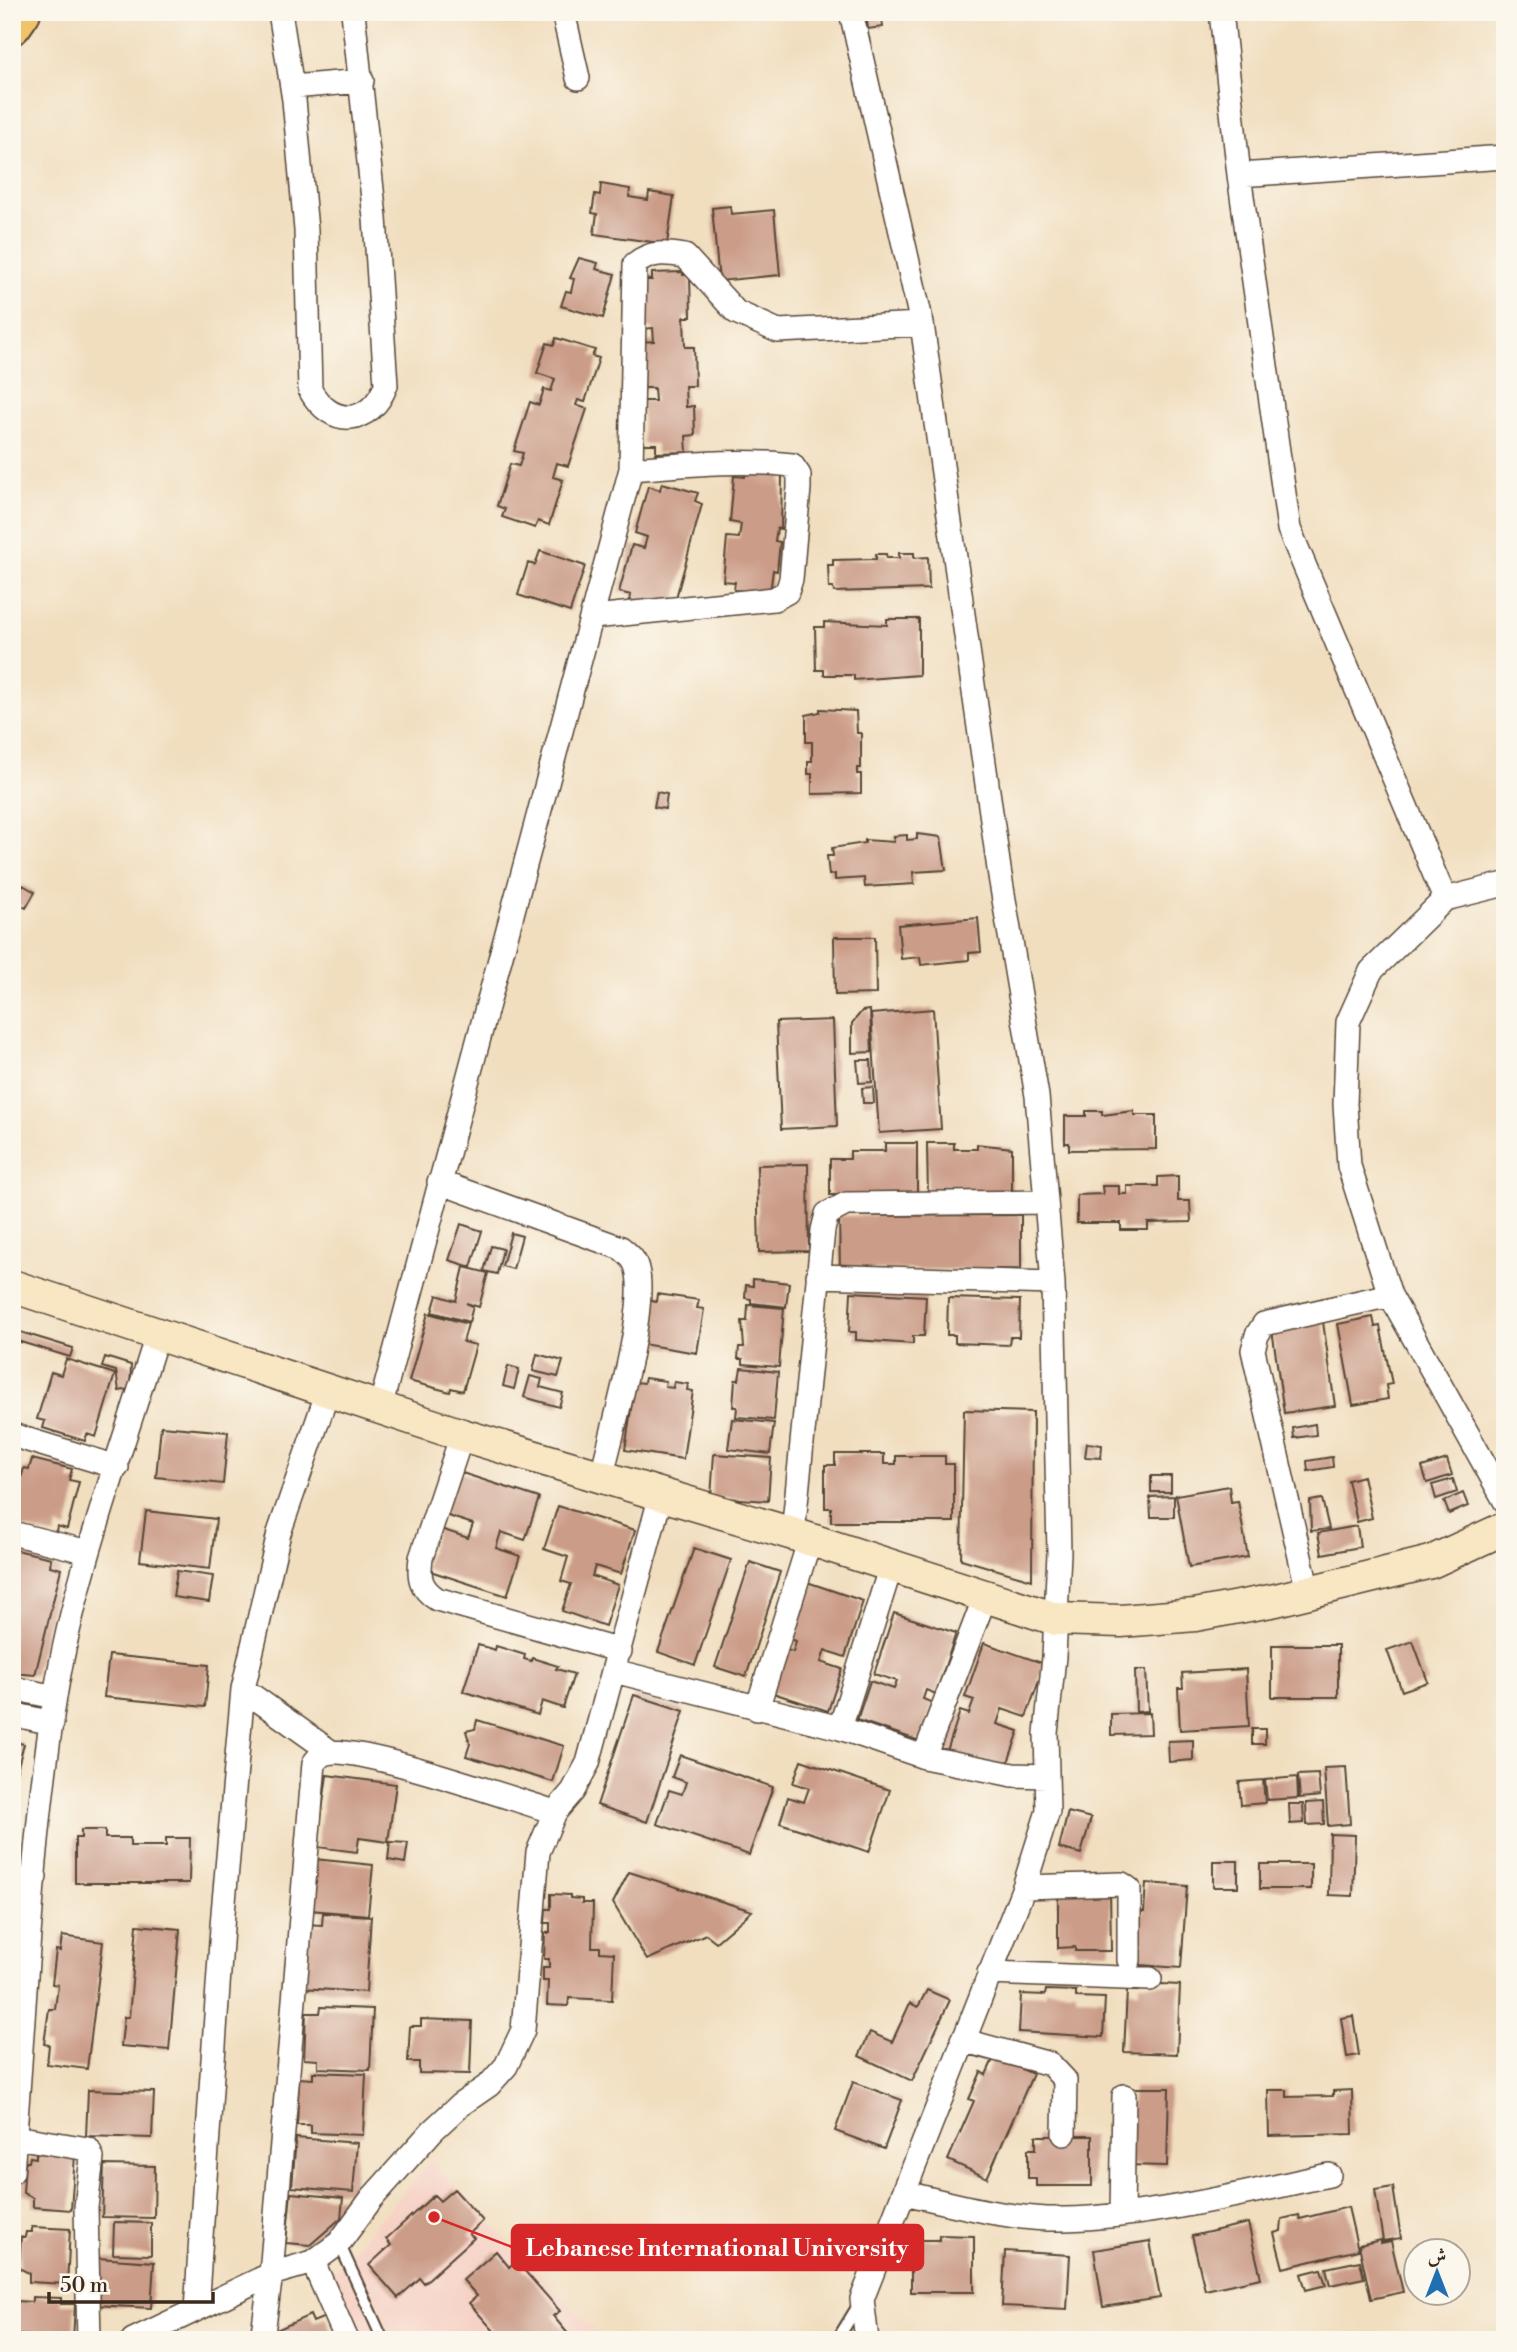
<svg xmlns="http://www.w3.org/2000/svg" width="1517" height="2352" font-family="'Libre Bodoni',Amiri,serif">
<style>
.built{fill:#f6d1c5}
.building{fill:#cb9c88}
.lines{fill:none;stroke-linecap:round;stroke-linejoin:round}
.lane-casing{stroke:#564536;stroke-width:14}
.street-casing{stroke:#564536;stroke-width:26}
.secondary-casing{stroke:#564536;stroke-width:35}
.highway-casing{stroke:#564536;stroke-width:42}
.lane{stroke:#fff;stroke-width:10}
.street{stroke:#fff;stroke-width:23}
.secondary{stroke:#f9e7c3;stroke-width:32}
.highway{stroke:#f1c369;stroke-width:38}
.leader{fill:none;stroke:#d62828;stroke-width:2.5}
.callout-dot{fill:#d62828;stroke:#fbf7ec;stroke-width:2.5}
.callout{fill:#d62828;stroke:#d62828;stroke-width:2.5}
.callout-label{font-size:24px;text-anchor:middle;font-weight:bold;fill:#fff}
</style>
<rect width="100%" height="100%" fill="#fbf7ec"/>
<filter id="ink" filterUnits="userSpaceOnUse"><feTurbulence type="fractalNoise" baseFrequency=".0143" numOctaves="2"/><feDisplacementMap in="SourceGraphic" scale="14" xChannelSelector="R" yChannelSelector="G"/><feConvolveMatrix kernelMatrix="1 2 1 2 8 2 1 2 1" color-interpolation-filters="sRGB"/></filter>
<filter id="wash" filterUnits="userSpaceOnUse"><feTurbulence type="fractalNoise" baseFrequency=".00686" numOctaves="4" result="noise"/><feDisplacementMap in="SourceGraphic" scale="28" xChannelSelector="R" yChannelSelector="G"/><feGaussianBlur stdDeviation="1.57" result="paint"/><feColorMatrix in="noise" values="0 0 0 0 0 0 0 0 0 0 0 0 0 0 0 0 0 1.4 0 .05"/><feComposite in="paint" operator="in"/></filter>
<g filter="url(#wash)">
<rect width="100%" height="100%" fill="#f1debf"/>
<path class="built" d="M431 2161 604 2340H363L333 2272Z"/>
<g id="blocks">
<path class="building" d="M881 12 883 27 868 29 866 13Z
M1094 12H1146V14L1095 22Z
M601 184 630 189 629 197 648 200 649 192 674 196 667 244 594 234 597 214 592 213 595 194 600 195Z
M730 206 731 214 774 210 780 275 719 281 712 208Z
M579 258 598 263 596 269 615 274 603 318 561 306 566 291 571 292 574 279 570 278Z
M683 272V275H690L691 317H684L685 347H694L695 386H685L686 407 694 406 695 435 686 436 687 452 656 453V444H643L642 401H655L654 388H642L641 342 654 341 653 328 639 329 638 280H652V273Z
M556 338 595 350 592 356 599 358 585 402 578 400 576 405 587 409 568 466 557 463 553 477 563 480 549 525 538 521 535 528 502 517 505 509 497 506 510 464 519 466 523 453 514 451 530 402 539 405 544 389 551 391 555 379 537 373 547 343 554 345Z
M746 472 782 475 781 529 777 528 775 541 780 542 777 571 773 570 770 593 734 590 735 582 723 581 727 537 739 538 741 524 730 522 734 476 745 477Z
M662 483 698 493 695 501 702 504 674 605 665 610 630 600 631 595 619 592 632 545 644 548 647 537 635 533 648 486 660 490Z
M540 551 585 566 570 612 518 595 528 563 535 565Z
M899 553H914V558L928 557 929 589 834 592 833 588H829L828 565H833V560L876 559V554H886L887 558H899Z
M887 619H919V675L854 680V675H824V670H816L815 627H824V622L887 625Z
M820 709 856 711 857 733H861V768H857V774H861V793L812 794V774H808V761H812V742H806V715L820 712Z
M657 792 667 794 665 809 654 807Z
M917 834 941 837 946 870 913 872 914 884 865 887 864 878 835 880V874L829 875 827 856H833L832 848 865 843V840L894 842V836L907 835V840L917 839Z
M23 885 35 892 26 908 14 902Z
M978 918 981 952 969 953V960L921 965 920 957 901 959 898 925Z
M834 937H875L876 994 835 995Z
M933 1009 941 1129 879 1133 871 1014Z
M870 1010 872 1052 852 1053V1023L862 1011Z
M833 1020 837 1126 781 1129 776 1022Z
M857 1060H871L872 1082 859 1083Z
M873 1087 874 1103H863L862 1088Z
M1086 1111H1102V1115L1134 1111V1115H1156V1149L1069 1150V1143H1065V1116H1086Z
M885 1143H917V1195H830V1159H850V1151H885Z
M927 1143H954V1149H977V1144L1012 1148V1196L928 1197Z
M808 1164 809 1251 759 1252 757 1165Z
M1178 1176V1201H1190L1191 1222 1148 1223V1230H1121V1223H1077V1195L1103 1194 1102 1186H1119V1194H1127V1186H1158V1177Z
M1021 1215V1269L840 1270 839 1216Z
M461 1224 482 1231 471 1267 449 1260Z
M511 1233 522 1236 513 1269 502 1266Z
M491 1246 503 1249 497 1274 484 1271Z
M464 1267 488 1273 479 1307 466 1303 473 1306 469 1322 432 1312 437 1295 456 1301Z
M753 1279 789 1283 786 1307 751 1303V1299L745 1298 746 1285 753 1286Z
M851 1292 926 1296 924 1336H913V1344L856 1340V1332H849Z
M657 1294 699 1300 697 1308 704 1309 697 1353 642 1344 648 1300 656 1302Z
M948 1298 1020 1300 1019 1337H1010L1009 1345 955 1343V1335H947Z
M748 1305 784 1308 779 1367 743 1364V1359H738L739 1347H744L742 1321H747Z
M428 1313 468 1324 463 1342 476 1345 463 1391 451 1388 450 1392 409 1381Z
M1373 1317 1375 1327 1380 1326 1392 1384 1386 1385 1388 1399 1353 1405 1338 1324Z
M1323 1322 1335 1406 1284 1413 1272 1329Z
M17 1331 73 1348 70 1357 14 1340Z
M537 1354 563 1361 558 1377 533 1371Z
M105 1357 131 1365 130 1389 119 1391 116 1371 102 1367Z
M66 1359 115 1374 96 1437 87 1434 85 1441 43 1428 45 1421 37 1419 51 1372 61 1375Z
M508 1366 519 1369 514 1389 503 1386Z
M741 1368 778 1372 774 1420 736 1417 737 1407H733L735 1380H739Z
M530 1376 542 1379 540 1387 563 1393 559 1407 524 1397Z
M645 1378 666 1381 665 1387 673 1388 674 1382 688 1384 687 1390 693 1391 683 1459 625 1450 635 1382 644 1383Z
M964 1410 1033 1412 1032 1580 961 1559Z
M732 1419 774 1423 770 1454 728 1449Z
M1315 1424 1316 1435 1294 1438 1293 1428Z
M161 1426 228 1432 223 1484 156 1477Z
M1087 1443 1102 1445 1101 1458 1085 1457Z
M714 1454 771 1458 768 1501 711 1497Z
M835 1454H884V1464H896V1456H945V1464H954V1522H831V1508H825V1465H835Z
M1332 1457 1333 1467 1308 1471 1307 1461Z
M32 1459 72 1469 69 1480 79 1482 67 1529 57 1526 55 1536 14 1525 18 1512 12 1510 24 1468 29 1469Z
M1447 1459 1452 1475 1427 1483 1422 1467Z
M456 1471 539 1498 525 1540 501 1532 496 1548 520 1556 507 1596 424 1569 438 1528 468 1538 473 1524 442 1514Z
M1151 1476H1171V1492H1151Z
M1363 1476 1372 1518 1357 1522 1348 1480Z
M1453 1479 1457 1492 1436 1499 1432 1485Z
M1229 1486 1231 1502 1238 1501 1248 1557 1189 1567 1176 1495Z
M1463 1493 1468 1506 1449 1514 1444 1501Z
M1174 1496V1517H1151L1150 1497Z
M1322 1499 1329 1529 1311 1531 1310 1501Z
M558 1506 635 1530 621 1574 595 1566 592 1576 618 1585 605 1626 562 1611 571 1584 561 1581 568 1557 544 1549Z
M146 1511 216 1519 210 1569 140 1561Z
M1357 1526 1360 1547 1322 1554 1318 1533Z
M694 1548 731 1560 695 1665 658 1652Z
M12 1549 51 1558 50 1566 61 1569 35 1675 12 1673Z
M750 1562 780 1572 746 1677 715 1667Z
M177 1571 213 1576 209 1602 173 1597Z
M807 1582 863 1601 845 1657 825 1650 821 1662 842 1669 828 1711 770 1692 784 1649 793 1652 796 1641 789 1638Z
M894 1613 956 1633 936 1694 926 1690 923 1699 933 1703 920 1741 857 1720 870 1681 894 1689 897 1681 874 1674Z
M1413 1641 1428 1682 1402 1691 1387 1650Z
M984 1643 1045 1664 1026 1717 1002 1709 997 1724 1019 1731 1005 1771 947 1751 960 1711 969 1714 974 1700 965 1697Z
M478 1645 495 1650 496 1646 525 1655 524 1659 531 1661 532 1658 558 1666 556 1669 574 1674 563 1708 542 1701 538 1715 463 1691Z
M1272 1645H1338V1697H1272Z
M109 1655 209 1665 205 1707 104 1697Z
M1246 1669 1249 1726 1180 1730 1178 1688H1183L1182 1673Z
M1135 1670H1146L1148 1711 1136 1712Z
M634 1695 684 1711 647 1822 597 1805Z
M1150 1713 1151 1734 1111 1735V1714Z
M477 1720 564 1746 553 1782 466 1756 470 1744 466 1731 475 1729Z
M1252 1729H1265V1744H1252Z
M12 1737 16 1738 15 1742 24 1744 13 1784Z
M1193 1740V1760L1169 1762 1168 1741Z
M680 1755 773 1787 749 1855 657 1824 669 1790 682 1794 686 1782 672 1777Z
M801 1760 890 1790 869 1852 780 1823 788 1797 804 1802 809 1788 793 1783Z
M1346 1767 1350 1824 1328 1826 1324 1768Z
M1318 1774 1320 1796 1300 1798 1298 1775Z
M327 1775 396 1784 388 1842 359 1838 357 1852 317 1847Z
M1297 1777 1298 1798 1267 1800 1265 1780Z
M1263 1780 1265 1803 1241 1805 1239 1782Z
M1323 1802 1324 1824 1307 1825 1306 1803Z
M1289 1804H1303L1304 1823 1290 1824Z
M1068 1812 1091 1818 1081 1854 1059 1848Z
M81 1830H105V1838H130V1846H166V1838H190L189 1883H75V1838H81Z
M1330 1834 1355 1835 1353 1896 1329 1895Z
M390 1842 408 1843 405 1863 388 1860Z
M314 1859 373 1865 368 1915 310 1910Z
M1213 1861H1238V1887H1213Z
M1260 1864H1311V1889H1260Z
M629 1872 752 1911 716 1942 706 1934 647 1960 613 1903Z
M1146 1883 1187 1886 1181 1968 1140 1965 1142 1944 1136 1943 1138 1911 1144 1912Z
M1058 1888H1110L1111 1951H1075V1947L1058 1948Z
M551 1894 570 1895V1898L582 1899V1903H593L592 1947H600V1952L614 1953 612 2000 569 1998 568 2006 547 2005 548 1981H543V1968H549V1959H544L545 1933H550V1923H545L546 1909H551Z
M323 1913 371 1916 366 1992 301 1988 305 1924 322 1925Z
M137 1925 180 1929 169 2050 121 2046 124 2017H129Z
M62 1936 103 1942 87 2069 47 2064 49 2045 44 2044 49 2009H55L58 1985 52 1984 56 1950 60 1951Z
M1139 1983 1180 1985 1177 2054 1124 2052 1127 1991H1139Z
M927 1990 950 2000 912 2081 859 2056 870 2032 892 2042 910 2003 918 2007Z
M1046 1990 1076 1991V1997L1105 1998 1103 2037 1019 2032 1021 1994 1045 1995Z
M321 2007 373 2009 370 2070 318 2068V2060L304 2059 306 2013H320Z
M1353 2016 1359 2055 1347 2057 1341 2018Z
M421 2019 472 2021 470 2074 419 2073V2062H408L410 2026H421Z
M994 2057 1033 2074 987 2178 948 2160 974 2101 969 2099 981 2072 986 2075Z
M313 2072 366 2074 363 2135 311 2133V2125H297L299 2078 313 2079Z
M853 2082 902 2100 884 2149 835 2131Z
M1133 2088H1169L1167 2166 1125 2165Z
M88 2090 154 2092 152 2138 86 2136Z
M1268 2090H1287V2097L1333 2096V2091L1352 2090 1353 2134 1269 2136Z
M1036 2136H1092V2186H1036V2178H1028V2149H1036Z
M296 2138 357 2143 353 2192 292 2187Z
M36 2153 75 2155 71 2210 33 2207V2198L23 2193 25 2162H29L30 2157 36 2158Z
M104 2165 155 2166 154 2218 102 2217Z
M1393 2187 1401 2238 1383 2241 1375 2190Z
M454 2189 483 2221 469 2234 474 2238 424 2283 420 2278 398 2298 369 2265 391 2245 386 2239 434 2195 440 2201Z
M291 2193 343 2198 341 2218 310 2245 286 2243Z
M1348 2207 1358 2250 1283 2268 1274 2233 1281 2231 1282 2219 1299 2215 1300 2219Z
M114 2222 151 2223V2255L113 2254Z
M1248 2223 1261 2278 1205 2290 1192 2236Z
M32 2227 70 2229 67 2284 29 2282V2273L19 2268 21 2237H25L26 2232H32Z
M939 2235 974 2236V2292H911V2240H939Z
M1381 2240V2243L1391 2241 1403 2292 1371 2299 1359 2245Z
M1150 2241 1160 2298 1103 2307 1094 2250Z
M496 2251 509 2267 516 2261 560 2311 553 2316 569 2335 563 2340H502L469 2303 477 2296 463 2280Z
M1005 2251 1070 2255 1067 2309 1002 2306Z
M97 2258 154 2262 151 2308 94 2305Z
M1360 2261 1364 2278 1330 2285 1326 2268Z
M1321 2269 1326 2285 1306 2290 1301 2274Z
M32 2297 61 2298V2304H75L73 2340H30V2336L14 2335 17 2301 32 2302Z
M310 2315 313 2322 325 2317 335 2340H275L272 2332Z"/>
</g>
</g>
<g filter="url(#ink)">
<use href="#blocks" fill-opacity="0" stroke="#564536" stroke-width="2"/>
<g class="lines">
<defs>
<path id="lane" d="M339 2243 383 2340
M837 2340 859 2304"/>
<path id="street" d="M280 12 294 100 306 230 310 390C331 428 371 426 386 385L375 218 353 12
M563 12 578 78
M851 12 922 324 1000 876 1037 1096 1053 1283 1059 1553 1054 1657 1046 1733 1048 1811 1024 1887 862 2299 867 2340
M1221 12 1239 175 1289 529 1445 899
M292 87 362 81
M1239 175 1505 157
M593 617 774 599 787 592 791 579 799 488V475L792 465C738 459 684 465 631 469
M1505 884 1445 899 1371 971 1348 1022 1345 1104 1349 1166 1390 1295 1505 1501
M439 1182 621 1248C628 1254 635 1259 637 1269 648 1309 612 1430 602 1475
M818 1276 1053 1283
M380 1408 631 469 635 264C651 251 665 253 685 256L736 312 778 331 922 324
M12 1435 117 1467
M462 1435 421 1558C418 1578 421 1589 437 1599L620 1651
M12 1533 88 1552
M793 1534 823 1230 827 1214 846 1204 1046 1202
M1308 1592 1253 1350 1257 1335 1264 1324 1390 1295
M614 1671 840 1728 924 1757 1013 1775 1046 1776
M12 1688 55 1697
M243 1689 331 1752
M757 1709 810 1539
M12 1714 52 1723
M840 1728 891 1566
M924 1757 985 1597
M12 1881 35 1877
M1024 1887 1122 1884 1129 1889V1960
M989 1973 1150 1979
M962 2040 1050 2064 1065 2080 1064 2134
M15 2137 88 2149 92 2158 86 2207 89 2340
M12 2172C25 2014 30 1854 55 1697 75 1573 121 1454 157 1335
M905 2193C957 2205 1010 2220 1064 2219 1149 2217 1246 2193 1329 2175
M1122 2213 1124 2096
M313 2262 347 2340
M196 2310 223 1913 243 1689 279 1533 328 1391
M133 2340 271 2274 313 2262 339 2243 372 2198 433 2130 460 2105 489 2085 506 2066 523 2030 538 1852 555 1812 573 1791 588 1763 661 1495
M262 2340 271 2274 314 1763C318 1758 321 1754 327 1753 358 1745 515 1800 555 1812"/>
<path id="secondary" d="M12 1286 462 1435 793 1534 1056 1619 1121 1621 1195 1615 1276 1600 1431 1562 1505 1528"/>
<path id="highway" d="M12 25 21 12"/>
</defs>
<use href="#lane" class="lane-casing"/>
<use href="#street" class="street-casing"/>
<use href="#secondary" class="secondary-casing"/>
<use href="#highway" class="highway-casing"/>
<use href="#lane" class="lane"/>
<use href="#street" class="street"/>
<use href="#secondary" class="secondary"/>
<use href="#highway" class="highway"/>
</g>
</g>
<path class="leader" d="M434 2217L512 2247"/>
<circle class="callout-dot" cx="434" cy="2217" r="7"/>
<rect class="callout" x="512" y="2225" width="411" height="45" rx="7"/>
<g class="callout-label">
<text x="717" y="2256">Lebanese International University</text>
</g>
<rect width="1517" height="2352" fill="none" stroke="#fbf7ec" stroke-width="42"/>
<g transform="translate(1437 2272)"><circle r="33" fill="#fbf7ec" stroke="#aea59a" stroke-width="2"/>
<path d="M0-5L12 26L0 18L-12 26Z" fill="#1f6fb2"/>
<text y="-10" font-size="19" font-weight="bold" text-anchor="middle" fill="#3b2a1e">ش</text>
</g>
<path d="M49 2292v10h164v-10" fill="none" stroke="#3b2a1e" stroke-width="3.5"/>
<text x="60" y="2292" font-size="21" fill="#3b2a1e" stroke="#fbf7ec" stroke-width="5" paint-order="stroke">50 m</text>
</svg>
